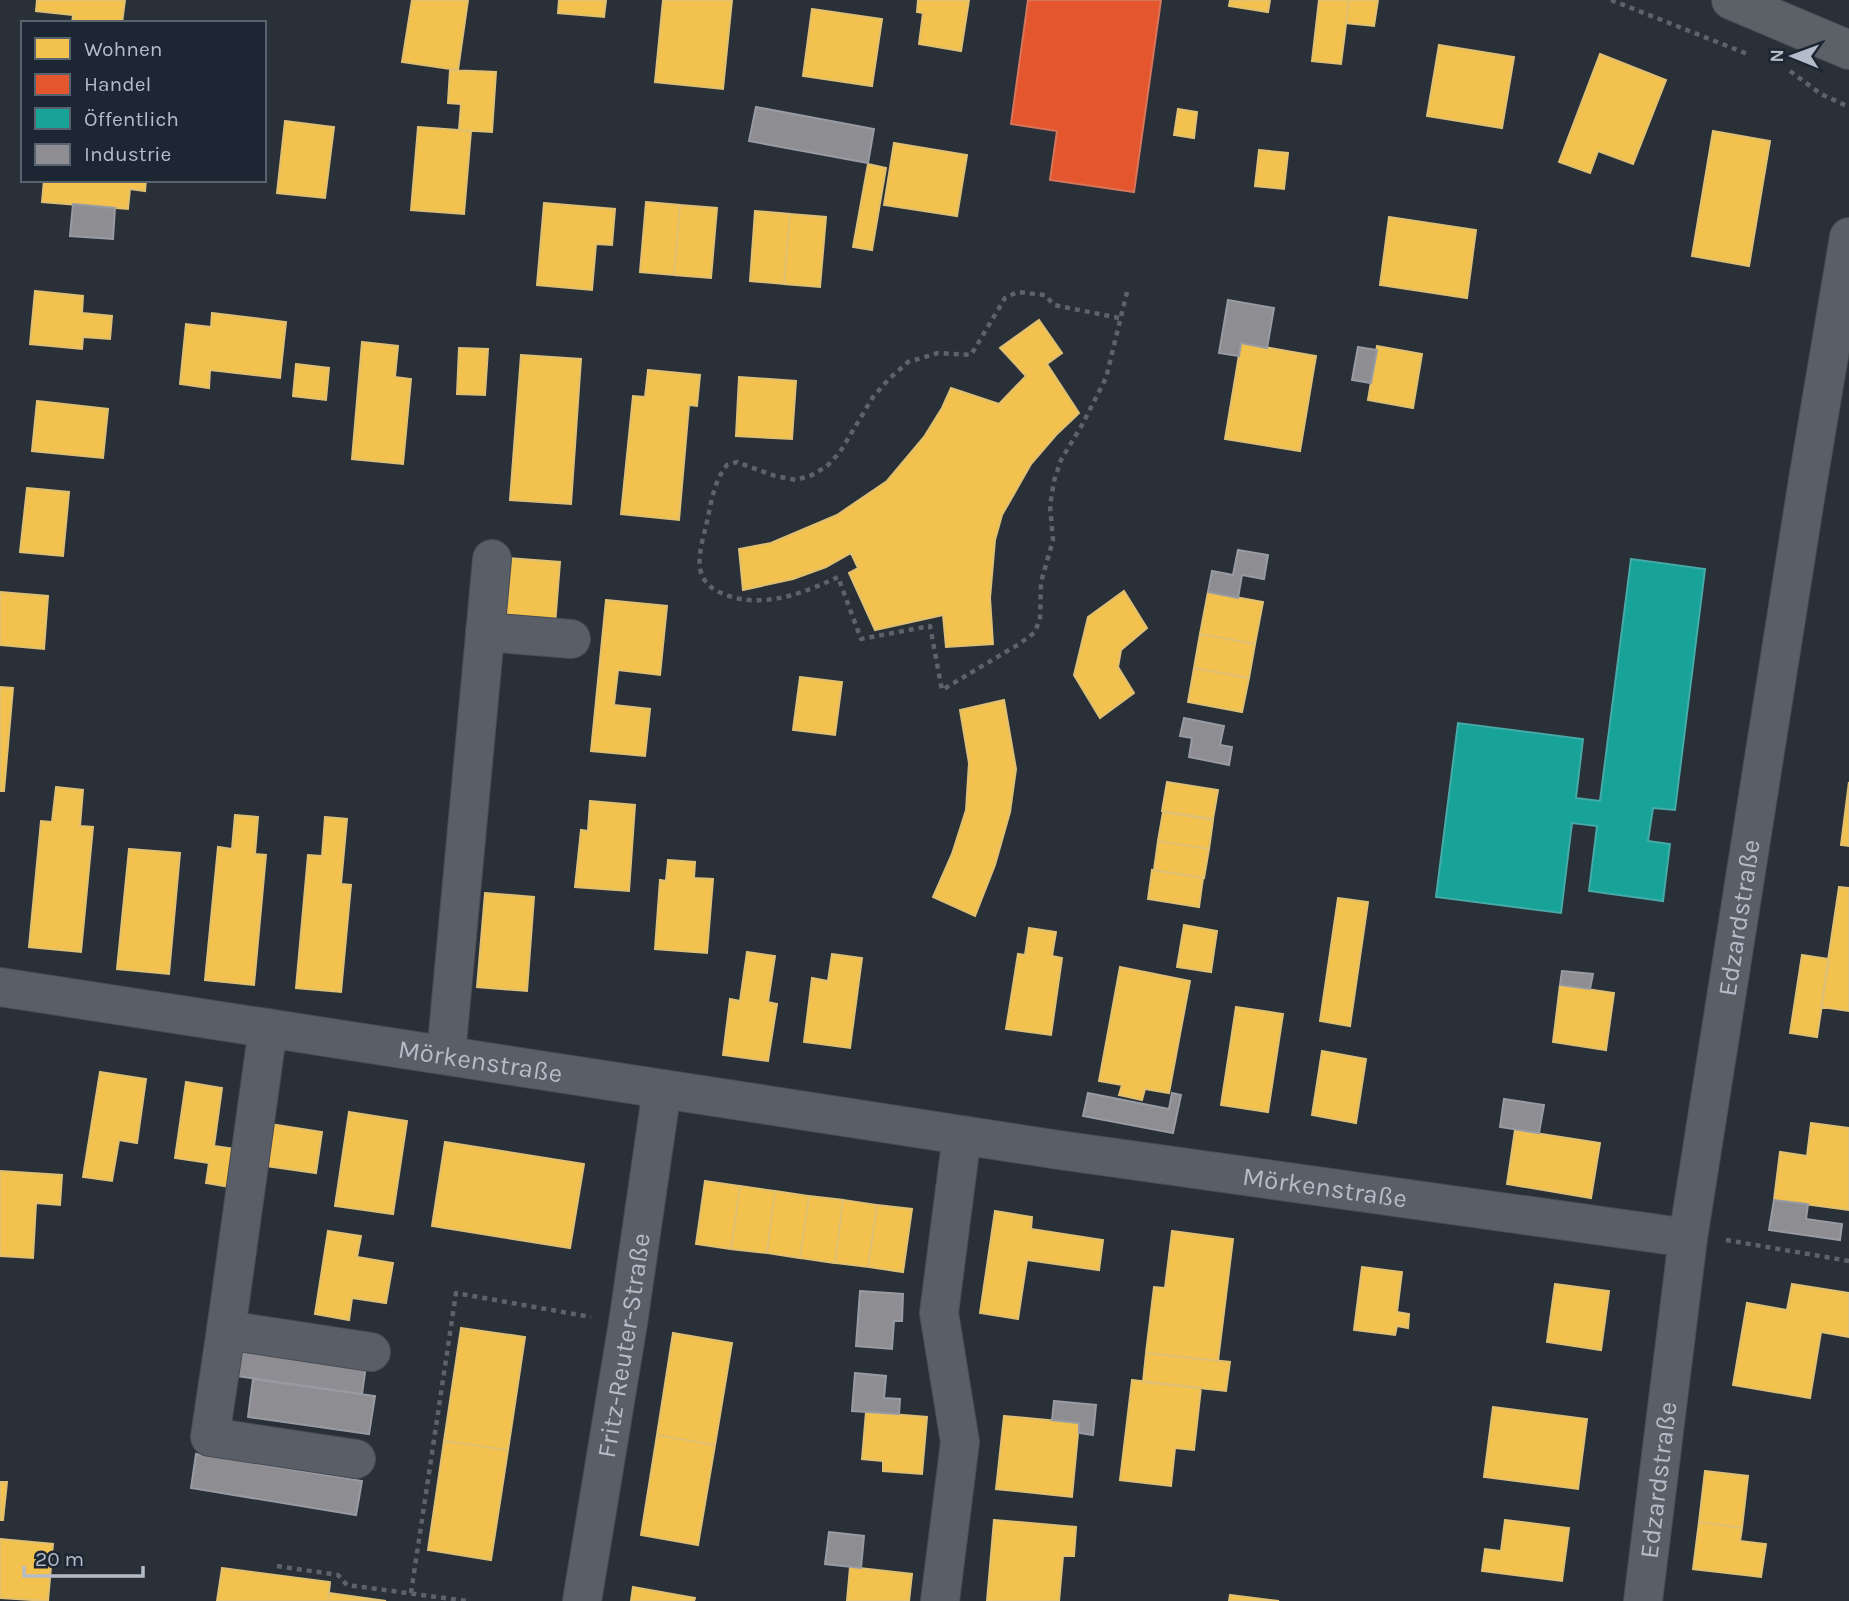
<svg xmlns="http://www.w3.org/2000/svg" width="1849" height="1601" font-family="Karla,sans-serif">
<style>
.homes{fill:#f2c14e;stroke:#dfc073;stroke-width:2}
.shops{fill:#e4572e;stroke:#d6755c;stroke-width:2}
.public{fill:#17a398;stroke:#46aaa7;stroke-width:2}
.industry{fill:#8d8d92;stroke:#999ba2;stroke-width:2}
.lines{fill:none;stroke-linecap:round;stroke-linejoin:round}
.minor-casing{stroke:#484c53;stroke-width:40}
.major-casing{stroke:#484c55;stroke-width:40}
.path{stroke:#5d636a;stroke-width:4.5;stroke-dasharray:5 5;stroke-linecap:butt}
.minor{stroke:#5a5e66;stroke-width:38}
.major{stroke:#5c6168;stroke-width:38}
.labels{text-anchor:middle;stroke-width:7;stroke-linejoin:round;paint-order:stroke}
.street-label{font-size:26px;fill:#b4bcc9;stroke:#1d2633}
</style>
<rect width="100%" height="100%" fill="#2a3038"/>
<path class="homes" d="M37 0H125L122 23H72L73 15 36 11Z
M412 0H468L458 70 402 62Z
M559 0H606L604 17 558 13Z
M663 0H732L723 89 655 82Z
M918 0H969L961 51 919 44 923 13 917 12Z
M1230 0H1270L1268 12 1229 6Z
M1319 0H1349L1341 64 1312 61Z
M1349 0H1378L1374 26 1346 23Z
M812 9 882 19 872 86 803 76Z
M1439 45 1514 57 1502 128 1427 116Z
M1600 54 1666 80 1633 164 1598 151 1590 173 1559 162Z
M450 70 496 72 492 132 459 130 461 104 448 103Z
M1178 109 1197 112 1194 138 1174 135Z
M285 121 334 127 325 198 277 193Z
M418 127 471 131 464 214 411 210Z
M1713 131 1770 141 1749 266 1692 256Z
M894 143 967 155 957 216 884 205Z
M1259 150 1288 153 1284 189 1255 186Z
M868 164 886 168 872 250 853 247Z
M44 180H146L145 191 130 189 128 209 42 202Z
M646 202 680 205 674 275 640 272Z
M544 203 615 209 612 245 596 244 592 290 537 285Z
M680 205 717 208 711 278 674 275Z
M755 211 790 214 784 284 750 281Z
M790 214 826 217 820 287 784 284Z
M1389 217 1476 230 1467 298 1380 285Z
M35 291 83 296 82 313 112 316 110 339 83 337 82 349 30 344Z
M212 313 286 322 280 378 210 370 209 388 180 384 186 324 211 327Z
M1039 320 1062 353 1047 364 1079 413 1056 435 1031 464 1002 515 995 540 990 598 993 644 946 647 943 615 875 630 849 573 858 568 851 553 826 567 793 579 743 590 739 549 771 543 837 515 887 481 924 437 942 408 951 388 999 404 1026 376 1000 348Z
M362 342 398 346 395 377 411 379 403 464 352 459Z
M1241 343 1316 356 1300 451 1225 439Z
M1377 346 1422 354 1413 408 1368 400Z
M459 348 488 349 485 395 457 394Z
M521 355 581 359 571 504 510 500Z
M296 364 329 368 326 400 293 396Z
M648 370 700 375 697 406 689 405 679 520 621 514 633 396 645 397Z
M739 377 796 381 792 439 736 436Z
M37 401 108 409 103 458 32 451Z
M27 488 69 492 63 556 20 552Z
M508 558 560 562 555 625 503 621Z
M1124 591 1147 628 1121 650 1118 667 1134 693 1100 718 1074 675 1088 617Z
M0 592 48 596 44 649 0 645Z
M1208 592 1263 602 1255 644 1200 634Z
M606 600 667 606 660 675 618 670 614 705 650 709 645 756 591 751Z
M1200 634 1255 644 1249 678 1194 668Z
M1194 668 1249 678 1242 712 1188 702Z
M800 677 842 682 835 735 793 730Z
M0 687 13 688 4 791H0Z
M1004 700 1016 769 1010 812 995 865 975 916 933 897 952 854 966 810 969 763 960 710Z
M1167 782 1218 790 1213 819 1162 811Z
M1849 782V846L1841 845Z
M56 787 83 790 80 826 93 827 81 952 29 947 41 821 52 822Z
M590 801 635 805 629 891 575 887 581 830 588 831Z
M1163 812 1213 820 1209 849 1158 841Z
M235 815 258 817 255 854 266 855 254 985 205 980 218 847 232 849Z
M325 817 347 819 341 884 351 885 341 992 296 988 308 855 322 856Z
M1158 841 1209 849 1204 878 1154 870Z
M129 849 180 853 169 974 117 969Z
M668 860 695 862 694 878 713 879 707 953 655 949 660 880 666 881Z
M1152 870 1203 878 1199 907 1148 899Z
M1839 887 1849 888V1011L1821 1007Z
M485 893 534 897 527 991 477 987Z
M1338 898 1368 902 1350 1026 1320 1021Z
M1184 925 1217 931 1211 972 1177 967Z
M1029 928 1056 932 1052 956 1062 958 1051 1035 1006 1029 1018 954 1025 955Z
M747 952 775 956 768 1002 777 1004 768 1061 723 1055 730 999 740 1001Z
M832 954 862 958 850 1048 804 1042 812 978 828 981Z
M1802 955 1829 959 1817 1037 1790 1033Z
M1120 967 1190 981 1169 1093 1145 1089 1142 1100 1119 1095 1122 1085 1099 1081Z
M1560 985 1614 993 1606 1050 1553 1042Z
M1236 1007 1283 1014 1268 1112 1221 1105Z
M1322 1051 1366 1059 1356 1123 1312 1115Z
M100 1072 146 1079 137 1143 119 1140 112 1181 83 1177Z
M186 1082 222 1088 214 1146 236 1149 230 1187 206 1183 209 1163 175 1158Z
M349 1112 407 1121 393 1214 335 1206Z
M264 1123 322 1132 316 1173 258 1165Z
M1811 1123 1849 1128V1210L1774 1200 1780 1152 1807 1156Z
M1515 1130 1600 1143 1591 1198 1507 1184Z
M445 1142 584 1164 570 1248 432 1226Z
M0 1171 62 1175 60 1205 36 1203 33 1258 0 1256Z
M705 1181 740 1186 731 1249 696 1244Z
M740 1186 775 1191 767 1253 731 1249Z
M775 1191 809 1196 800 1258 767 1253Z
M809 1196 843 1200 835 1263 800 1258Z
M843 1200 877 1205 868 1267 835 1263Z
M877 1205 912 1209 903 1272 868 1267Z
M995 1211 1032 1217 1031 1229 1103 1240 1099 1270 1027 1260 1018 1319 980 1313Z
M328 1231 361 1236 357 1257 393 1263 386 1303 352 1298 349 1320 315 1314Z
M1172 1231 1233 1239 1218 1361 1146 1353 1154 1287 1165 1288Z
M1362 1267 1402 1272 1397 1312 1409 1314 1408 1328 1397 1326 1395 1335 1354 1330Z
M1555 1284 1609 1291 1601 1350 1547 1342Z
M1792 1284 1849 1293V1337L1821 1332 1810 1398 1733 1385 1747 1303 1787 1310Z
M461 1328 525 1337 508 1450 444 1441Z
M673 1333 732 1343 715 1445 657 1435Z
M1146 1353 1230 1362 1226 1391 1143 1382Z
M1132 1380 1201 1388 1194 1450 1175 1448 1171 1486 1120 1480Z
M1493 1407 1587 1419 1578 1489 1484 1477Z
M866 1412 927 1417 922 1474 883 1471V1461L862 1459Z
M1004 1416 1079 1423 1072 1497 996 1489Z
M657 1435 715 1445 698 1545 641 1535Z
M444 1441 508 1450 491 1560 428 1550Z
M1705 1471 1748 1476 1742 1528 1699 1522Z
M0 1482H7L3 1520H0Z
M994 1520 1076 1527 1074 1556H1063L1059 1601H987Z
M1505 1520 1569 1528 1562 1581 1482 1571 1485 1549 1501 1551Z
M1699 1522 1742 1528 1740 1541 1766 1544 1761 1577 1693 1569Z
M0 1539 53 1544 48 1601 0 1598Z
M850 1567 912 1574 909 1601H847Z
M222 1568 330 1582 328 1601H217Z
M633 1587 695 1598 694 1601H631Z
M329 1593 386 1601H328Z
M1230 1595 1279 1601H1229Z"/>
<path class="shops" d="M1028 0H1161L1134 192 1050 180 1057 131 1011 124Z"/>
<path class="public" d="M1631 559 1705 569 1675 810 1653 808 1648 841 1670 844 1663 901 1589 891 1597 826 1572 823 1561 913 1436 897 1458 723 1583 739 1576 798 1600 801Z"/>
<path class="industry" d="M756 107 874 129 868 163 749 141Z
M73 204 115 208 113 239 70 236Z
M1228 300 1274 308 1267 348 1241 343 1239 356 1219 353Z
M1358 347 1377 350 1371 383 1352 380Z
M1238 550 1268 555 1264 579 1242 575 1238 598 1208 592 1212 571 1233 575Z
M1184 718 1224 726 1220 745 1232 747 1229 765 1189 757 1192 738 1180 736Z
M1562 971 1593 974 1590 989 1560 985Z
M1088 1093 1169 1109 1172 1093 1181 1095 1173 1133 1083 1116Z
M1504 1099 1544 1105 1539 1133 1500 1127Z
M1774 1200 1808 1204 1806 1219 1842 1224 1840 1240 1769 1230Z
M860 1291 903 1294 902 1321H894L892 1349 856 1346Z
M241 1340 367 1358 362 1394 236 1376Z
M855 1373 886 1376 884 1398 900 1399 899 1414 852 1411Z
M253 1379 375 1396 369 1434 248 1417Z
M1054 1401 1096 1405 1093 1435 1079 1433V1423L1052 1420Z
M196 1454 362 1481 356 1515 191 1488Z
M829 1532 864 1536 861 1568 825 1564Z"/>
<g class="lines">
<defs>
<g id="minor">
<path d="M485 632 571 639"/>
<path id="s1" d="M0 987 1059 1150 1688 1238"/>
<path d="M268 1028 226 1330 371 1352"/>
<path d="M446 1055 492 559"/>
<path d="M226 1330 210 1437 356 1459"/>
<path id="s2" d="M582 1601 628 1323 662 1089"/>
<path d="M940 1601 960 1442 939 1313 962 1135"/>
<path id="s3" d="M1643 1601 1688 1238 1808 480 1849 237"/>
</g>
<path id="major" d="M1731 0 1849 50"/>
</defs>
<use href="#minor" class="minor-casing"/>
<use href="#major" class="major-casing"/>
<path class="path" d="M1611 0 1750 55
M1790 71 1821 94 1849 107
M1119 318 1054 305 1045 295 1017 292 1005 298 971 355 938 353 908 362 889 379 873 397 840 452 827 466 812 475 796 480 775 476 737 462 727 465C713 482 711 505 706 526 703 539 698 554 700 568 702 580 709 587 719 592 758 611 802 594 838 577L861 639 930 626 942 690 1019 644 1034 633 1040 620 1041 582 1053 540 1050 506 1054 481 1061 460 1082 425 1106 378 1127 292
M1726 1240 1849 1261
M277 1566 338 1575 347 1585 467 1601
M411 1593 456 1293 591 1317"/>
<use href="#minor" class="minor"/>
<use href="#major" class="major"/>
</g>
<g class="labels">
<g class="street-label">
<text dy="9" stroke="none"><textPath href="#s3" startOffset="690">Edzardstraße</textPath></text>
<text dy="9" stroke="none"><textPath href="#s1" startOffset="486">Mörkenstraße</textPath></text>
<text dy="9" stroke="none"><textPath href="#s1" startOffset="1340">Mörkenstraße</textPath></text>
<text dy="9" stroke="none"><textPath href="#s2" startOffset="259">Fritz-Reuter-Straße</textPath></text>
<text dy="9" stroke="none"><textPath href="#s3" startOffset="122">Edzardstraße</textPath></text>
</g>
</g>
<rect x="21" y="21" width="245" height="161" fill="#1d2633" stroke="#59626f" stroke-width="2"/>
<rect x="35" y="38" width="35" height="21" fill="#f2c14e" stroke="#59626f" stroke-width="2"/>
<text x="84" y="56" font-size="21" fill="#b4bcc9">Wohnen</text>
<rect x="35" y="74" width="35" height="21" fill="#e4572e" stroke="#59626f" stroke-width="2"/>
<text x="84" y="91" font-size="21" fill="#b4bcc9">Handel</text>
<rect x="35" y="108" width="35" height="21" fill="#17a398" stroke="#59626f" stroke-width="2"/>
<text x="84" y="126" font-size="21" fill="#b4bcc9">Öffentlich</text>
<rect x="35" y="144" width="35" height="21" fill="#8d8d92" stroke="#59626f" stroke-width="2"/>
<text x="84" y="161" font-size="21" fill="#b4bcc9">Industrie</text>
<g transform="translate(1793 56) rotate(271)" stroke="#1d2633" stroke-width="5" paint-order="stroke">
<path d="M0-5L12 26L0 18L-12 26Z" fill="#b4bcc9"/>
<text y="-10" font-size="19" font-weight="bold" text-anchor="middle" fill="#b4bcc9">N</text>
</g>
<path d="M24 1566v10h119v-10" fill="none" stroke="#b4bcc9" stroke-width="3.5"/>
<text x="35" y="1566" font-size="21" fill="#b4bcc9" stroke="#1d2633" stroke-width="5" paint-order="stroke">20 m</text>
</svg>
